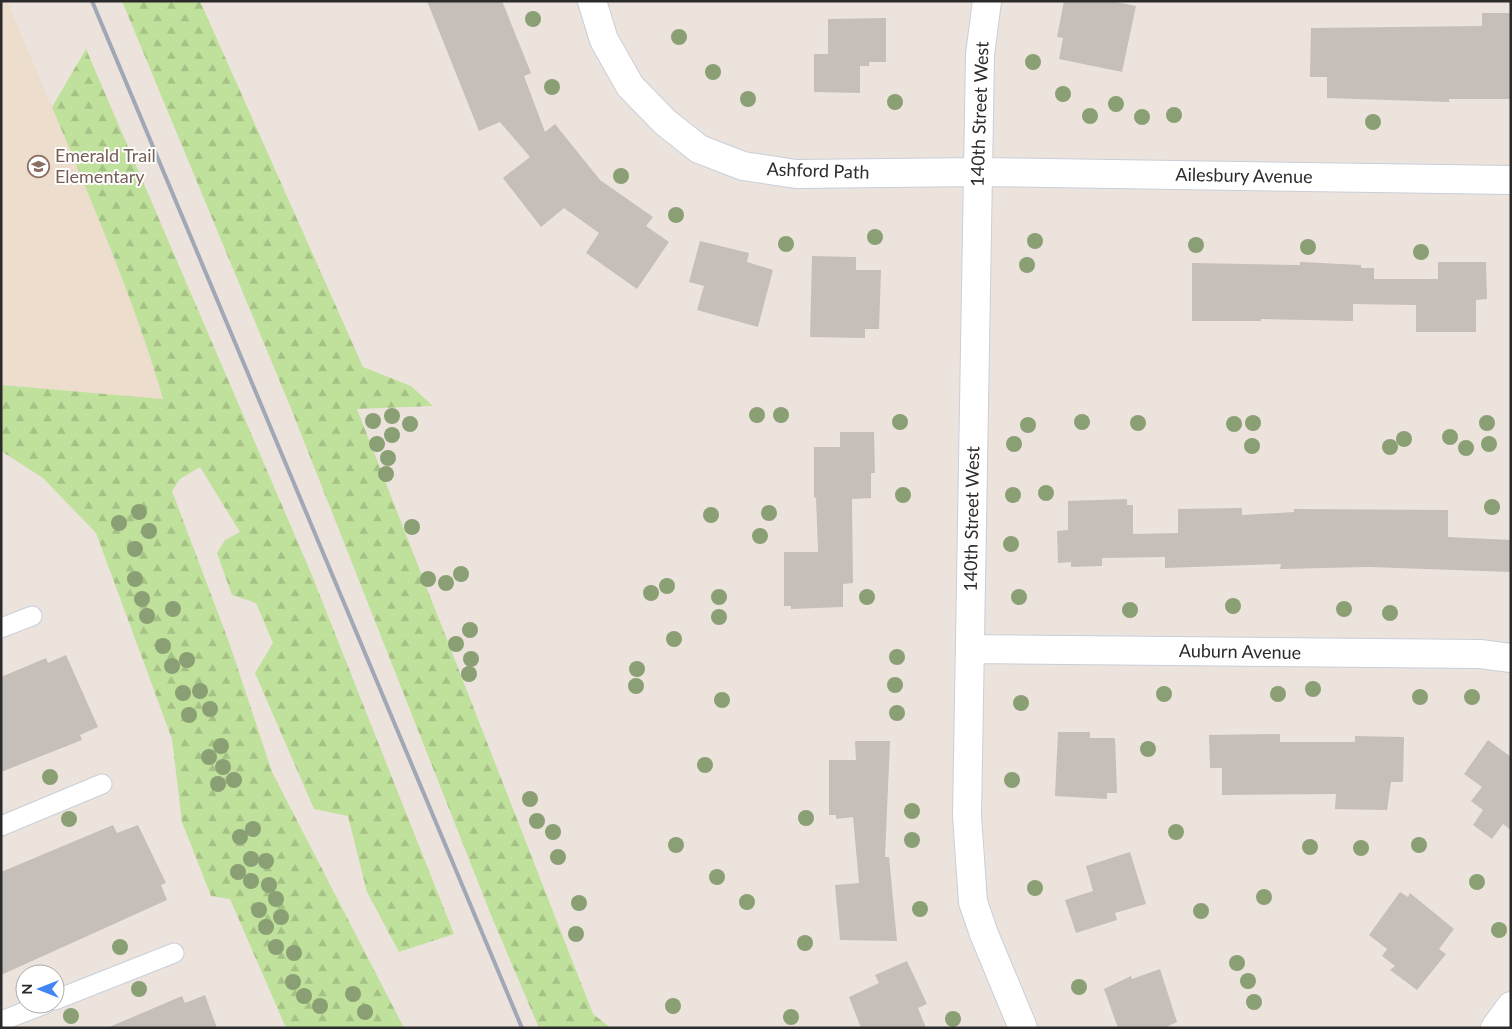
<svg xmlns="http://www.w3.org/2000/svg" width="1512" height="1029" font-family="Lato,sans-serif">
<style>
.education{fill:#edddcd}
.forest{fill:url(#forest-firs)}
.building{fill:#c5beb9}
.lines{fill:none;stroke-linecap:round;stroke-linejoin:round}
.service-casing{stroke:#c9cfd8;stroke-width:21}
.minor-casing{stroke:#c9cfd8;stroke-width:30}
.service{stroke:#fff;stroke-width:19}
.minor{stroke:#fff;stroke-width:28}
.rail{stroke:#a0a7b5;stroke-width:4}
.tree{fill:#8a9f73}
.labels{text-anchor:middle;stroke-width:4;stroke-linejoin:round;paint-order:stroke}
.street-label{font-size:18px;fill:#2b2b2b;stroke:#fff}
.education-label{font-size:18px;fill:#785e54;stroke:#fff;text-anchor:start}
</style>
<defs>
<pattern id="forest-firs" width="22" height="20" patternUnits="userSpaceOnUse" patternTransform="scale(1.25)"><rect width="22" height="20" fill="#c0e19b"/><path d="M5 1l3.5 6h-7zM16 11l3.5 6h-7z" fill="#a5c186"/></pattern>
</defs>
<rect width="100%" height="100%" fill="#ece3dd"/>
<path class="education" d="M1 1H7L102 226 142 332 163 400 1 385Z"/>
<path class="forest" d="M122 1H200L363 367 411 386 433 406 357 409 593 1014 611 1028H539L491 915 292 411Z
M86 49 311 573 454 934 399 952 367 892 348 816 314 809 255 673 273 643 256 603 232 595 217 553 225 540 240 532 200 467 180 479 172 491 230 645 272 772 404 1028H286L230 899 211 896 182 822 172 739 96 533 43 478 1 451V385L163 399C134 299 92 203 52 107Z"/>
<path class="building" d="M427 1H502L531 73 524 76 545 132 555 124 600 180 653 217 646 226 669 242 637 289 586 253 599 233 564 208 541 227 503 178 530 157 500 122 479 131Z
M1064 1H1111L1136 6 1122 72 1059 59 1063 38 1057 37Z
M1482 13H1511V99H1449V102L1327 98V77H1310L1311 28 1482 26Z
M886 18V62H869V66H860V93L814 92V54H828V19Z
M700 241 749 253 747 262 773 270 758 327 697 310 704 286 689 282Z
M812 256 856 257V270H881L879 329H865V338L810 337Z
M1300 262 1361 265V268H1374V279H1438V262H1486L1487 299 1476 300V332H1416V305L1353 304V321L1261 319V321H1192V263L1300 265Z
M840 432H874L875 473H871V498L852 499 853 583 843 584V607L791 609V606H784V552H818L816 498 814 497V447H840Z
M1127 499V505H1133V534L1178 533V509L1242 508V515L1294 512V509L1448 510V537L1511 540V572L1369 567 1280 569 1281 564 1165 568V557L1102 558V566L1071 567V562L1058 563 1057 531 1068 530V501Z
M66 655 98 727 80 735 82 740 1 772V677L46 658 48 663Z
M1058 732H1090V738H1115L1117 793H1107V799L1055 796Z
M1280 734V742H1355V736L1404 737 1403 782H1391L1387 810 1335 809 1336 794 1222 795V768H1210L1209 735Z
M1488 740 1511 757V830L1503 824 1492 839 1473 825 1483 810 1471 801 1482 787 1464 774Z
M855 741H890L885 857H889L897 941 840 940 835 885 859 883 853 817 836 819V815H829V760H856Z
M113 825 117 833 138 825 166 883 161 885 167 900 1 975V872Z
M1130 852 1146 904 1115 913 1117 920 1076 933 1065 900 1093 891 1086 866Z
M1400 892 1408 897 1410 893 1454 929 1439 949 1446 954 1417 990 1390 970 1395 966 1382 956 1387 949 1369 935Z
M907 961 927 1004 918 1008 926 1028H861L849 997 879 983 875 975Z
M1160 969 1177 1022 1164 1028H1118L1104 989 1131 976 1132 979Z
M205 995 217 1028H107L182 996 185 1003Z"/>
<g class="lines">
<defs>
<path id="service" d="M1 628 32 616
M1 826 102 784
M55 1000 174 953
M1 1021 45 1004"/>
<path id="minor" d="M592 1 604 40 630 86 665 122 699 149 743 166 796 174 978 172 1511 180
M987 1 980 55 967 816 973 902 984 934 1023 1028
M970 649 1480 654 1511 658
M1495 1028 1511 1006"/>
</defs>
<use href="#service" class="service-casing"/>
<use href="#minor" class="minor-casing"/>
<use href="#service" class="service"/>
<use href="#minor" class="minor"/>
<path class="rail" d="M92 1 522 1028"/>
</g>
<g class="tree">
<circle cx="533" cy="19" r="8"/>
<circle cx="679" cy="37" r="8"/>
<circle cx="1033" cy="62" r="8"/>
<circle cx="713" cy="72" r="8"/>
<circle cx="552" cy="87" r="8"/>
<circle cx="1063" cy="94" r="8"/>
<circle cx="748" cy="99" r="8"/>
<circle cx="895" cy="102" r="8"/>
<circle cx="1116" cy="104" r="8"/>
<circle cx="1174" cy="115" r="8"/>
<circle cx="1090" cy="116" r="8"/>
<circle cx="1142" cy="117" r="8"/>
<circle cx="1373" cy="122" r="8"/>
<circle cx="621" cy="176" r="8"/>
<circle cx="676" cy="215" r="8"/>
<circle cx="875" cy="237" r="8"/>
<circle cx="1035" cy="241" r="8"/>
<circle cx="786" cy="244" r="8"/>
<circle cx="1196" cy="245" r="8"/>
<circle cx="1308" cy="247" r="8"/>
<circle cx="1421" cy="252" r="8"/>
<circle cx="1027" cy="265" r="8"/>
<circle cx="757" cy="415" r="8"/>
<circle cx="781" cy="415" r="8"/>
<circle cx="392" cy="416" r="8"/>
<circle cx="373" cy="421" r="8"/>
<circle cx="900" cy="422" r="8"/>
<circle cx="1082" cy="422" r="8"/>
<circle cx="1138" cy="423" r="8"/>
<circle cx="1253" cy="423" r="8"/>
<circle cx="1487" cy="423" r="8"/>
<circle cx="410" cy="424" r="8"/>
<circle cx="1234" cy="424" r="8"/>
<circle cx="1028" cy="425" r="8"/>
<circle cx="392" cy="435" r="8"/>
<circle cx="1450" cy="437" r="8"/>
<circle cx="1404" cy="439" r="8"/>
<circle cx="377" cy="444" r="8"/>
<circle cx="1014" cy="444" r="8"/>
<circle cx="1489" cy="444" r="8"/>
<circle cx="1252" cy="446" r="8"/>
<circle cx="1390" cy="447" r="8"/>
<circle cx="1466" cy="448" r="8"/>
<circle cx="388" cy="458" r="8"/>
<circle cx="386" cy="474" r="8"/>
<circle cx="1046" cy="493" r="8"/>
<circle cx="903" cy="495" r="8"/>
<circle cx="1013" cy="495" r="8"/>
<circle cx="1492" cy="507" r="8"/>
<circle cx="139" cy="512" r="8"/>
<circle cx="769" cy="513" r="8"/>
<circle cx="711" cy="515" r="8"/>
<circle cx="119" cy="523" r="8"/>
<circle cx="412" cy="527" r="8"/>
<circle cx="149" cy="531" r="8"/>
<circle cx="760" cy="536" r="8"/>
<circle cx="1011" cy="544" r="8"/>
<circle cx="135" cy="549" r="8"/>
<circle cx="461" cy="574" r="8"/>
<circle cx="135" cy="579" r="8"/>
<circle cx="428" cy="579" r="8"/>
<circle cx="446" cy="583" r="8"/>
<circle cx="667" cy="586" r="8"/>
<circle cx="651" cy="593" r="8"/>
<circle cx="719" cy="597" r="8"/>
<circle cx="867" cy="597" r="8"/>
<circle cx="1019" cy="597" r="8"/>
<circle cx="142" cy="599" r="8"/>
<circle cx="1233" cy="606" r="8"/>
<circle cx="173" cy="609" r="8"/>
<circle cx="1344" cy="609" r="8"/>
<circle cx="1130" cy="610" r="8"/>
<circle cx="1390" cy="613" r="8"/>
<circle cx="147" cy="616" r="8"/>
<circle cx="719" cy="617" r="8"/>
<circle cx="470" cy="630" r="8"/>
<circle cx="674" cy="639" r="8"/>
<circle cx="456" cy="644" r="8"/>
<circle cx="163" cy="646" r="8"/>
<circle cx="897" cy="657" r="8"/>
<circle cx="471" cy="659" r="8"/>
<circle cx="187" cy="660" r="8"/>
<circle cx="172" cy="666" r="8"/>
<circle cx="637" cy="669" r="8"/>
<circle cx="469" cy="674" r="8"/>
<circle cx="895" cy="685" r="8"/>
<circle cx="636" cy="686" r="8"/>
<circle cx="1313" cy="689" r="8"/>
<circle cx="200" cy="691" r="8"/>
<circle cx="183" cy="693" r="8"/>
<circle cx="1164" cy="694" r="8"/>
<circle cx="1278" cy="694" r="8"/>
<circle cx="1420" cy="697" r="8"/>
<circle cx="1472" cy="697" r="8"/>
<circle cx="722" cy="700" r="8"/>
<circle cx="1021" cy="703" r="8"/>
<circle cx="210" cy="709" r="8"/>
<circle cx="897" cy="713" r="8"/>
<circle cx="189" cy="715" r="8"/>
<circle cx="221" cy="746" r="8"/>
<circle cx="1148" cy="749" r="8"/>
<circle cx="209" cy="757" r="8"/>
<circle cx="705" cy="765" r="8"/>
<circle cx="223" cy="767" r="8"/>
<circle cx="50" cy="777" r="8"/>
<circle cx="234" cy="780" r="8"/>
<circle cx="1012" cy="780" r="8"/>
<circle cx="218" cy="784" r="8"/>
<circle cx="530" cy="799" r="8"/>
<circle cx="912" cy="811" r="8"/>
<circle cx="806" cy="818" r="8"/>
<circle cx="69" cy="819" r="8"/>
<circle cx="537" cy="821" r="8"/>
<circle cx="253" cy="829" r="8"/>
<circle cx="553" cy="832" r="8"/>
<circle cx="1176" cy="832" r="8"/>
<circle cx="240" cy="837" r="8"/>
<circle cx="912" cy="840" r="8"/>
<circle cx="676" cy="845" r="8"/>
<circle cx="1419" cy="845" r="8"/>
<circle cx="1310" cy="847" r="8"/>
<circle cx="1361" cy="848" r="8"/>
<circle cx="558" cy="857" r="8"/>
<circle cx="251" cy="859" r="8"/>
<circle cx="266" cy="861" r="8"/>
<circle cx="238" cy="872" r="8"/>
<circle cx="717" cy="877" r="8"/>
<circle cx="251" cy="881" r="8"/>
<circle cx="1477" cy="882" r="8"/>
<circle cx="269" cy="885" r="8"/>
<circle cx="1035" cy="888" r="8"/>
<circle cx="1264" cy="897" r="8"/>
<circle cx="276" cy="899" r="8"/>
<circle cx="747" cy="902" r="8"/>
<circle cx="579" cy="903" r="8"/>
<circle cx="920" cy="909" r="8"/>
<circle cx="259" cy="910" r="8"/>
<circle cx="1201" cy="911" r="8"/>
<circle cx="281" cy="917" r="8"/>
<circle cx="266" cy="927" r="8"/>
<circle cx="1499" cy="930" r="8"/>
<circle cx="576" cy="934" r="8"/>
<circle cx="805" cy="943" r="8"/>
<circle cx="120" cy="947" r="8"/>
<circle cx="276" cy="947" r="8"/>
<circle cx="294" cy="953" r="8"/>
<circle cx="1237" cy="963" r="8"/>
<circle cx="1248" cy="981" r="8"/>
<circle cx="293" cy="982" r="8"/>
<circle cx="1079" cy="987" r="8"/>
<circle cx="139" cy="989" r="8"/>
<circle cx="353" cy="994" r="8"/>
<circle cx="304" cy="996" r="8"/>
<circle cx="1254" cy="1002" r="8"/>
<circle cx="320" cy="1006" r="8"/>
<circle cx="673" cy="1006" r="8"/>
<circle cx="365" cy="1012" r="8"/>
<circle cx="71" cy="1016" r="8"/>
<circle cx="791" cy="1017" r="8"/>
<circle cx="953" cy="1019" r="8"/>
</g>
<defs>
<symbol id="school-ring" viewBox="-11 -11 22 22"><circle r="9.5" fill="#fff" stroke="#8d6e63" stroke-width="1.5"/><path d="M0-5L7-2L0 1L-7-2ZM-4 1L0 2.5L4 1V4Q0 6-4 4Z" fill="#8d6e63"/></symbol>
</defs>
<g fill-rule="evenodd">
<use href="#school-ring" x="26" y="154" width="25" height="25"/>
</g>
<g class="labels">
<g class="street-label">
<text transform="translate(980 114) rotate(-88)" y="6">140th Street West</text>
<text transform="translate(818 171) rotate(2)" y="6">Ashford Path</text>
<text transform="translate(1244 176) rotate(1)" y="6">Ailesbury Avenue</text>
<text transform="translate(972 519) rotate(-89)" y="6">140th Street West</text>
<text transform="translate(1240 652) rotate(1)" y="6">Auburn Avenue</text>
</g>
<g class="education-label">
<text x="55" y="162">Emerald Trail<tspan x="55" dy="21">Elementary</tspan></text>
</g>
</g>
<rect width="1512" height="1029" fill="none" stroke="#2b2b2b" stroke-width="5"/>
<g transform="translate(40 989) rotate(270)"><circle r="24" fill="#ffffff" stroke="#aaaaaa"/>
<path d="M0-4L9 19L0 12L-9 19Z" fill="#4185f5"/>
<text y="-8" font-size="14" font-weight="bold" text-anchor="middle" fill="#2b2b2b">N</text>
</g>
</svg>
